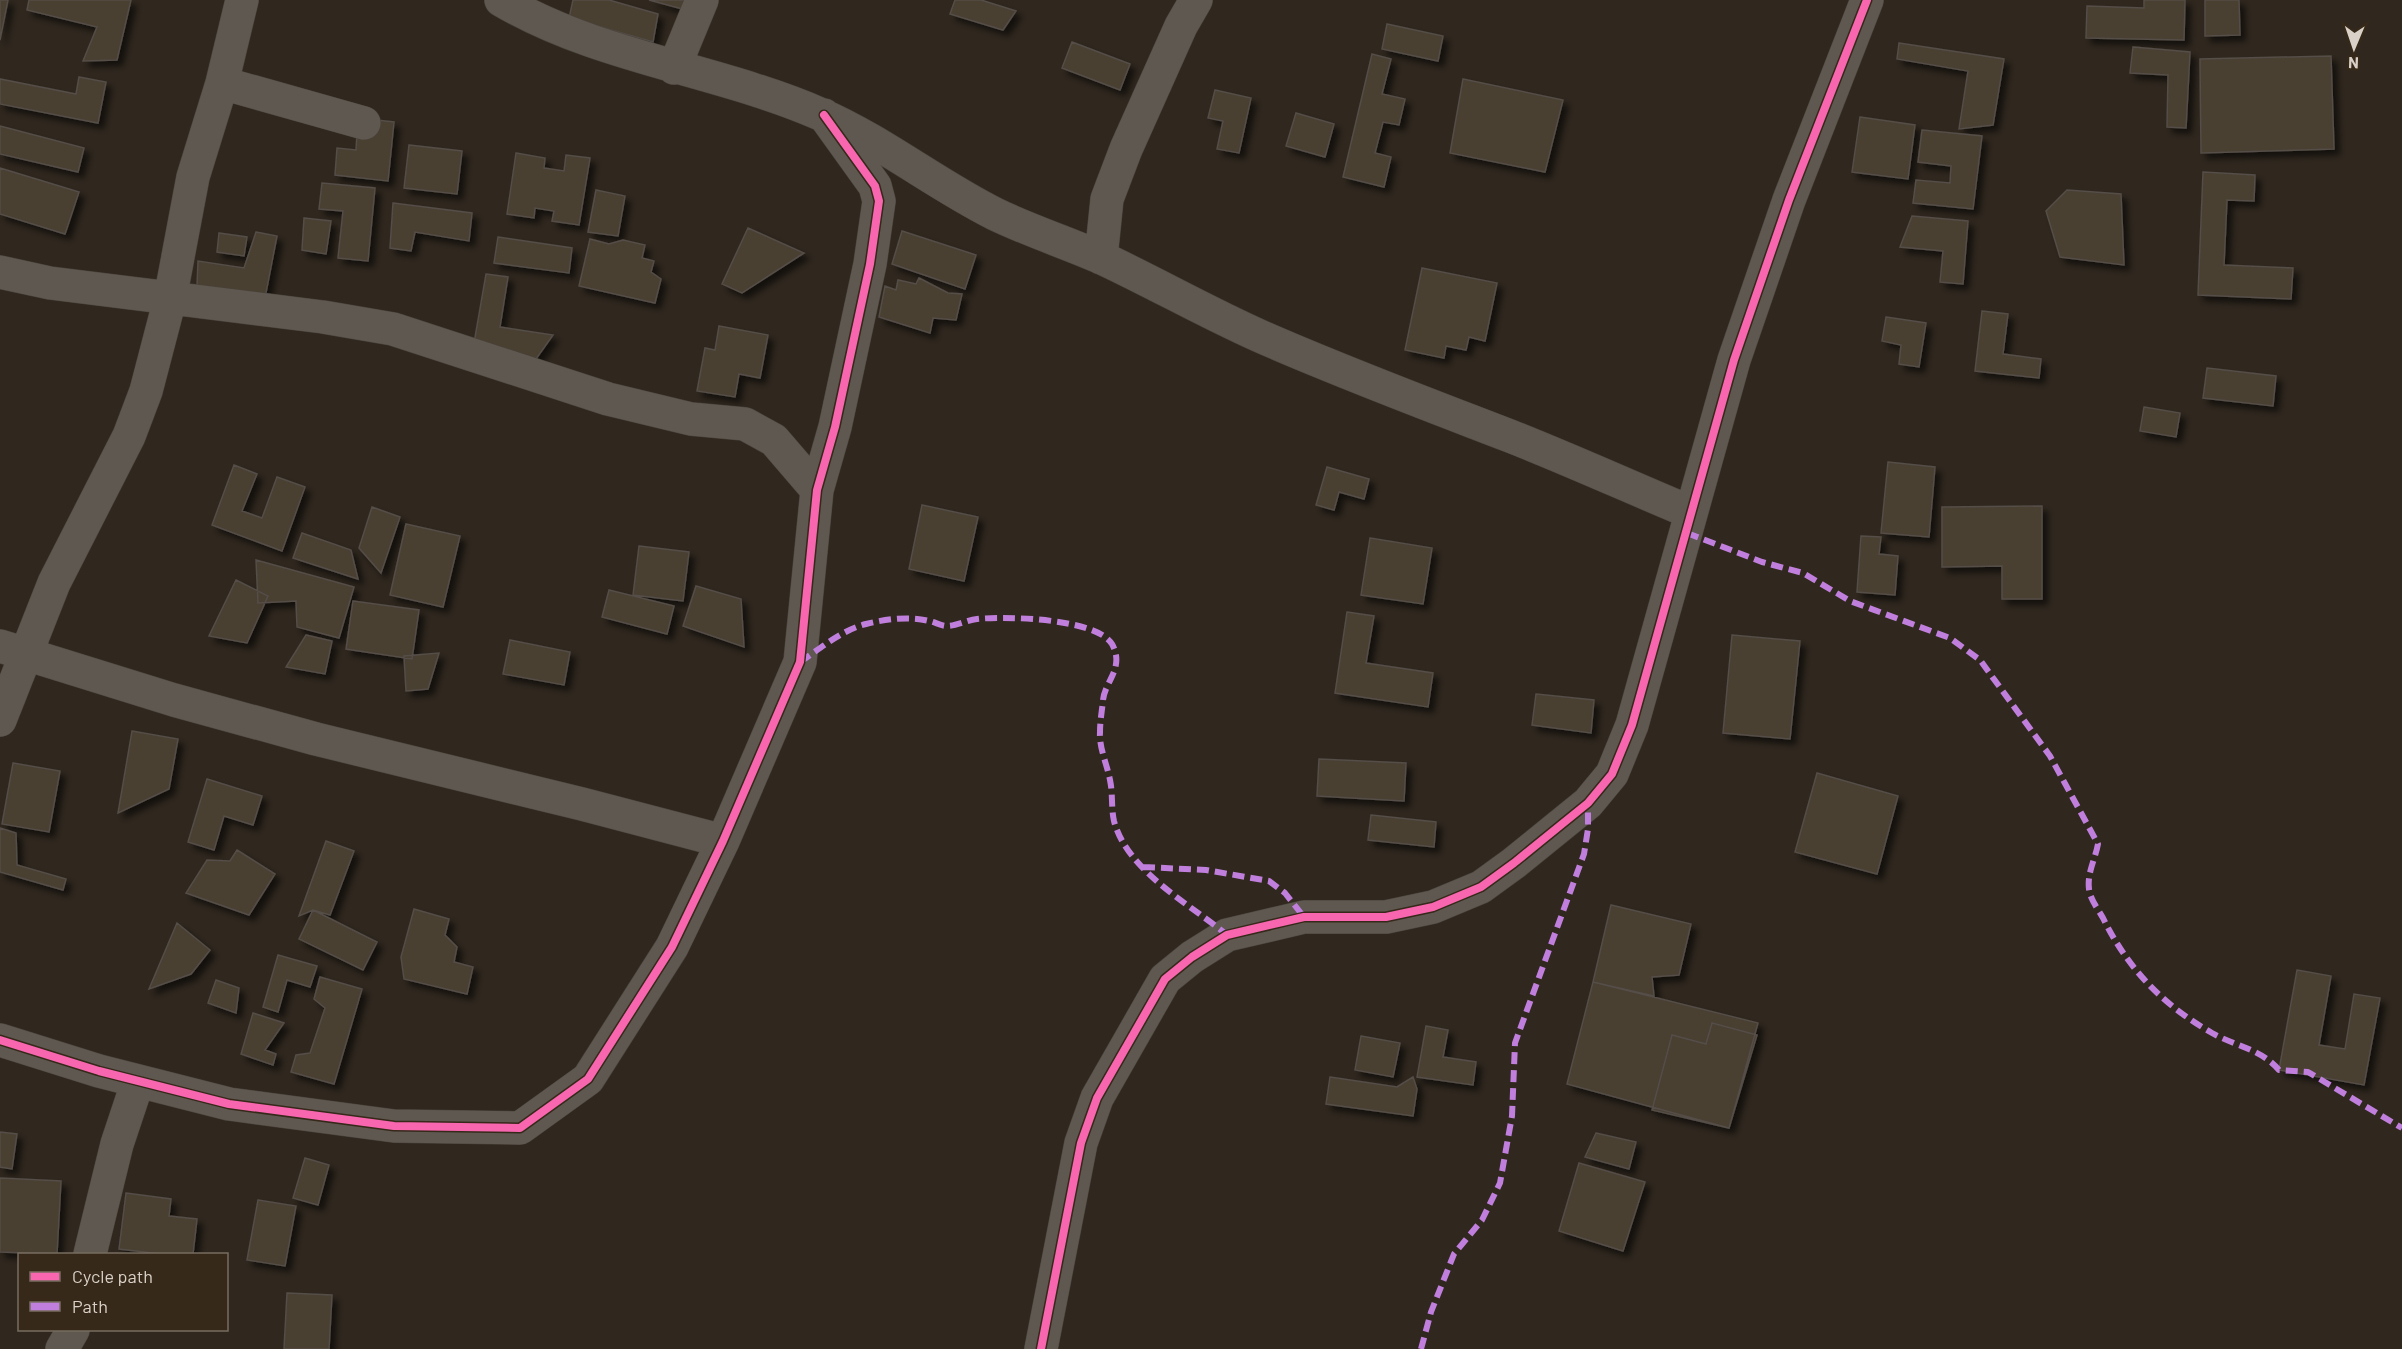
<svg xmlns="http://www.w3.org/2000/svg" width="2402" height="1349" font-family="Barlow,sans-serif">
<style>
.building{fill:#493f33;stroke:#544d47;stroke-width:1.5;filter:url(#shadow)}
.lines{fill:none;stroke-linecap:round;stroke-linejoin:round}
.minor-casing{stroke:#49433c;stroke-width:34}
.minor{stroke:#5e5851;stroke-width:33}
.quiet{stroke:#c07fdc;stroke-width:6;stroke-dasharray:12 6;stroke-linecap:butt}
.cycleway-casing{stroke:#362919;stroke-width:11}
.cycleway{stroke:#f766af;stroke-width:8}
</style>
<defs>
<filter id="shadow"><feDropShadow dx="5.5" dy="5.5" stdDeviation="3" flood-color="#0009"/></filter>
</defs>
<rect width="100%" height="100%" fill="#30281f"/>
<path class="building" d="M0 0H8L0 40Z
M29 0H131L117 60 83 61 97 27 27 10Z
M573 0H609L658 14 653 42 569 18Z
M649 0H692L690 11Z
M955 0H981L1016 11 1003 30 950 14Z
M2144 0H2185L2184 40 2086 38 2087 6 2144 8Z
M2205 0H2239L2240 35 2205 36Z
M1387 24 1443 36 1438 61 1382 49Z
M1072 42 1130 64 1120 90 1062 68Z
M1899 43 2004 59 1993 125 1959 129 1968 71 1897 59Z
M2133 47 2190 52 2186 128 2167 127 2168 75 2130 73Z
M1372 54 1391 59 1382 94 1405 99 1399 125 1383 122 1375 153 1391 157 1384 187 1343 177Z
M2331 56 2334 149 2201 153 2200 59Z
M79 77 106 82 98 123 0 104V79L76 94Z
M1463 79 1563 100 1545 172 1450 153Z
M1215 90 1251 98 1239 153 1217 149 1223 121 1208 118Z
M1296 113 1334 124 1325 157 1286 146Z
M1860 117 1915 125 1908 179 1852 172Z
M367 119 394 122 388 181 335 175 337 148 356 150 357 134Z
M0 126 84 148 78 172 0 154Z
M1922 130 1982 136 1973 209 1913 203 1916 180 1950 183 1951 166 1918 162Z
M409 145 462 151 457 194 404 188Z
M516 153 545 158 544 168 564 171 566 155 590 158 579 225 552 221 554 211 535 208 534 218 507 214Z
M0 168 79 192 65 234 0 214Z
M2203 172 2255 175 2254 201 2227 200 2224 265 2293 268 2291 299 2198 295Z
M322 183 375 188 368 261 338 258 343 211 319 209Z
M596 190 625 196 618 236 588 232Z
M2067 190 2121 194 2124 265 2060 257 2046 211Z
M393 203 472 213 469 241 415 232 411 251 390 248Z
M1912 216 1968 221 1963 284 1940 282 1943 251 1900 247Z
M304 218 331 221 326 254 302 250Z
M748 228 804 253 742 293 722 284Z
M902 231 976 255 965 289 892 264Z
M256 232 277 236 265 298 197 286 198 261 244 268Z
M219 233 247 237 244 256 217 252Z
M498 237 572 248 569 273 494 263Z
M590 239 609 244 623 240 645 245 642 258 654 261 651 272 661 279 655 303 579 286Z
M1422 268 1497 283 1485 341 1469 337 1466 350 1446 346 1444 358 1405 350Z
M486 274 508 277 500 327 553 335 536 359 473 349Z
M919 278 948 293 962 294 956 320 933 318 930 333 879 317 885 286 896 290 898 280 916 284Z
M1982 311 2008 314 2003 354 2041 359 2039 378 1975 371Z
M1886 317 1926 323 1919 367 1899 364 1901 345 1882 341Z
M719 326 768 335 760 378 739 374 735 397 697 391 705 348 715 350Z
M2207 368 2276 376 2273 406 2203 398Z
M2144 407 2180 413 2176 437 2140 431Z
M1888 462 1935 467 1929 537 1881 533Z
M234 465 257 474 242 511 262 518 277 477 305 487 282 551 212 525Z
M1327 467 1369 479 1364 499 1339 492 1334 510 1316 505Z
M922 505 978 517 964 581 909 569Z
M2042 506V599H2002V566L1942 567V507Z
M372 507 400 517 381 573 359 548Z
M406 524 460 536 443 607 390 595Z
M302 533 351 550 358 579 293 558Z
M1861 536 1881 537 1879 554 1898 556 1895 595 1857 592Z
M1370 538 1432 548 1423 604 1361 595Z
M639 546 689 552 683 601 633 595Z
M256 560 354 587 339 638 297 627 296 601 258 603Z
M236 580 268 596 247 643 209 636Z
M696 586 741 599 744 647 683 626Z
M609 590 674 606 667 634 602 617Z
M353 601 419 610 412 659 346 649Z
M1347 612 1374 616 1366 663 1433 673 1428 707 1335 693Z
M306 635 332 641 325 674 286 667Z
M1732 635 1800 641 1790 739 1723 733Z
M510 640 570 652 564 685 503 674Z
M439 653 428 689 406 691 404 656Z
M1536 694 1594 700 1591 733 1532 725Z
M132 731 178 739 169 789 118 813Z
M1319 759 1406 763 1404 801 1317 796Z
M13 763 60 771 49 832 2 824Z
M1817 773 1898 796 1877 874 1795 852Z
M207 779 262 796 253 825 224 816 214 850 188 842Z
M1371 815 1436 822 1434 847 1368 840Z
M0 828 16 833 17 865 66 879 63 890 0 872Z
M326 841 354 851 330 915 313 910 299 916Z
M237 850 275 874 249 915 186 893 207 860 230 861Z
M1611 905 1691 924 1679 975 1652 977 1654 996 1593 982Z
M414 909 449 919 445 935 457 947 454 962 473 967 467 994 404 979 401 957Z
M313 910 377 942 363 970 299 939Z
M177 923 210 950 191 974 149 989Z
M278 955 317 966 310 987 287 980 278 1012 263 1007Z
M2297 970 2331 976 2319 1045 2345 1049 2354 994 2380 998 2364 1085 2279 1070Z
M320 977 362 989 334 1084 291 1072 296 1055 310 1053 325 1008 314 999Z
M216 980 239 988 236 1013 208 1003Z
M1593 982 1758 1023 1729 1128 1567 1084Z
M253 1013 284 1023 265 1050 276 1054 273 1065 241 1054Z
M1712 1023 1757 1035 1729 1128 1652 1110 1672 1035 1706 1044Z
M1426 1026 1448 1030 1443 1057 1476 1062 1473 1085 1417 1077Z
M1361 1036 1400 1043 1393 1077 1355 1070Z
M1330 1077 1397 1087 1413 1077 1417 1089 1413 1116 1326 1104Z
M0 1132 17 1134 12 1169 0 1167Z
M1596 1133 1636 1142 1629 1169 1585 1157Z
M305 1158 329 1165 318 1205 293 1198Z
M1579 1163 1645 1182 1623 1251 1559 1231Z
M0 1178 61 1181 57 1254 0 1252Z
M126 1193 171 1199 169 1216 197 1219 193 1254H161L119 1249Z
M258 1200 296 1206 285 1266 247 1260Z
M287 1293 332 1295 329 1349H284Z"/>
<g class="lines">
<defs>
<path id="minor" d="M501 0C599 58 717 69 820 114 882 141 935 184 995 214 1030 231 1068 243 1104 259 1157 284 1208 313 1262 337 1344 373 1427 404 1510 436 1571 460 1630 487 1690 512
M674 68 702 0
M222 83 364 123
M1101 258 1107 199 1126 149 1181 26 1196 0
M0 272 50 283 323 317 393 329 608 399 691 419 745 424 774 440 817 490
M0 646 174 700 316 739 582 804 723 841
M0 720 54 583 129 436 146 391 170 299 193 177 222 83 242 0
M0 1040 99 1071 229 1104 394 1126 520 1128 588 1079 672 947 723 841 800 662 817 490 835 427 870 264 879 201 875 186 824 115
M90 1254 117 1144 138 1081
M62 1349 73 1330
M1041 1349 1081 1143 1097 1098 1165 979 1192 957 1227 935 1304 917H1386L1433 907 1481 887 1514 863 1588 803 1612 774 1632 725 1734 360 1789 200 1867 0"/>
</defs>
<use href="#minor" class="minor-casing"/>
<use href="#minor" class="minor"/>
<path class="quiet" d="M1687 533 1762 562 1803 573 1850 601 1950 638 1980 660 2050 756 2098 844C2095 860 2087 873 2089 889 2090 899 2098 909 2103 918 2128 969 2163 1005 2212 1033 2235 1046 2261 1049 2279 1070L2308 1072 2402 1128
M800 662C821 648 842 630 866 624 886 619 909 616 929 621 935 622 941 626 947 626 957 626 967 620 977 619 1005 616 1096 618 1112 644 1125 668 1105 681 1103 700 1102 711 1100 721 1100 732 1099 748 1107 764 1110 780 1113 794 1111 808 1114 821 1127 871 1190 904 1227 935
M1143 867 1206 870 1269 881 1285 893 1304 917
M1421 1349 1431 1312 1454 1254 1482 1220 1500 1183 1512 1116 1515 1043 1584 854 1588 829V803"/>
<defs>
<path id="cycleway" d="M0 1040 99 1071 229 1104 394 1126 520 1128 588 1079 672 947 723 841 800 662 817 490 835 427 870 264 879 201 875 186 824 115
M1041 1349 1081 1143 1097 1098 1165 979 1192 957 1227 935 1304 917H1386L1433 907 1481 887 1514 863 1588 803 1612 774 1632 725 1734 360 1789 200 1867 0"/>
</defs>
<use href="#cycleway" class="cycleway-casing"/>
<use href="#cycleway" class="cycleway"/>
</g>
<rect x="18" y="1253" width="210" height="78" fill="#362919" stroke="#776c5f" stroke-width="1.5"/>
<rect x="30" y="1272" width="30" height="9" fill="#f766af" stroke="#776c5f" stroke-width="1.5"/>
<text x="72" y="1283" font-size="18" fill="#d9d1c7">Cycle path</text>
<rect x="30" y="1302" width="30" height="9" fill="#c07fdc" stroke="#776c5f" stroke-width="1.5"/>
<text x="72" y="1313" font-size="18" fill="#d9d1c7">Path</text>
<g transform="translate(2354 48) rotate(182)" stroke="#362919" stroke-width="4.5" paint-order="stroke">
<path d="M0-4.5L10 22L0 15L-10 22Z" fill="#d9d1c7"/>
<text y="-9" font-size="16" font-weight="bold" text-anchor="middle" fill="#d9d1c7">N</text>
</g>
</svg>
